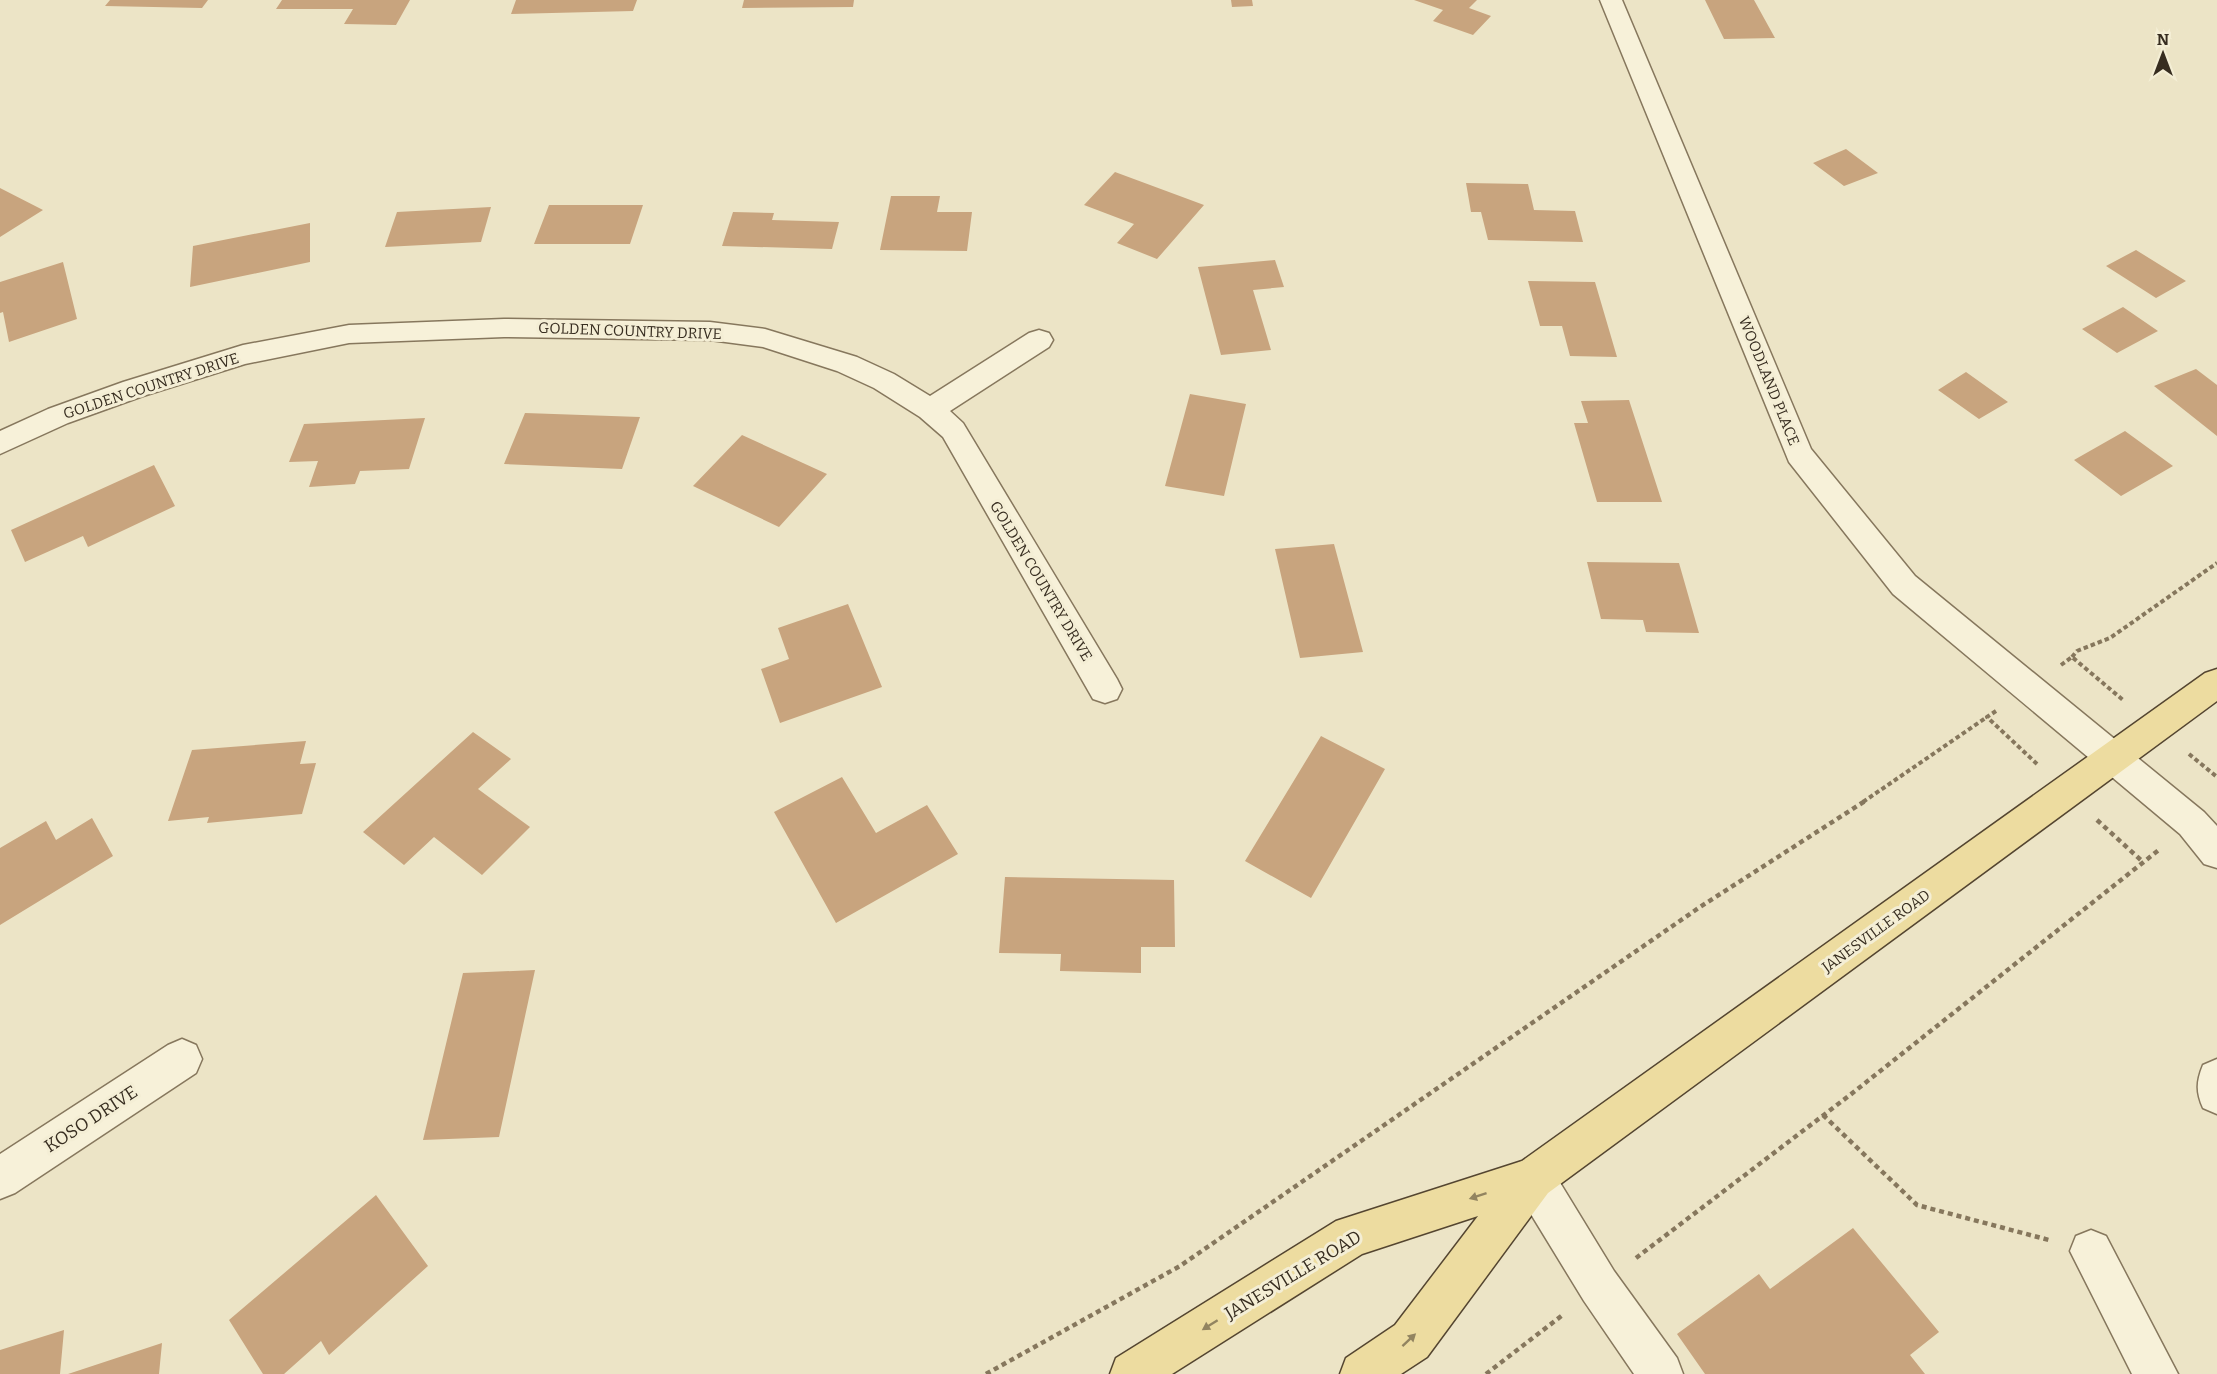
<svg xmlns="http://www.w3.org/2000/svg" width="2217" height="1374" font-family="Bitter,serif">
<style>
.building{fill:#c8a47e}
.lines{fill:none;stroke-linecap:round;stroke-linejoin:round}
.minor-casing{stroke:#86775d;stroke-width:3}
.major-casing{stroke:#544530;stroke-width:3}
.path-far1{stroke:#86775d;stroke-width:4;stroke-dasharray:4.5 3;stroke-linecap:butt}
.path{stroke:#86775d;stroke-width:4.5;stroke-dasharray:5 4;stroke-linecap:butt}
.minor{fill:#f7f1d9;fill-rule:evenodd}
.major{fill:#eddca0;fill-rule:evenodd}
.oneway{fill:#928460}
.labels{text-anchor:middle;stroke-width:6;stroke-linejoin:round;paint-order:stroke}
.street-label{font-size:15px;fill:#372d20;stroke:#f4eed5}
.near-street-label{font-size:18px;fill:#372d20;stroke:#f4eed5}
</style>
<rect width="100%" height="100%" fill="#ece4c6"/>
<path class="building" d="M110 0H208L202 8 105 6Z
M282 0H410L396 25 344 24 353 9H276Z
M516 0H637L633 11 511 14Z
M744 0H854L853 7 742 8Z
M1231 0H1252L1253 6 1232 7Z
M1414 0H1477L1469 8 1491 16 1473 35 1433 21 1443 10Z
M1705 0H1754L1775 38 1724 39Z
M1846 149 1878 173 1844 186 1813 163Z
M1115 172 1204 205 1157 259 1117 243 1134 224 1084 205Z
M1466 183 1528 184 1534 210 1575 211 1583 242 1488 240 1481 212H1471Z
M0 188 43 210 0 237Z
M891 196H940L937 212H972L967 251 880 250Z
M549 205H643L630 244H534Z
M491 207 481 242 385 247 397 212Z
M733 212 774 213 772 220 839 222 832 249 722 246Z
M310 223V262L190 287 193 246Z
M2136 250 2186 281 2156 298 2106 266Z
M1275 260 1284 287 1253 290 1271 350 1221 355 1198 267Z
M63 262 77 319 9 342 3 312 0 313V282Z
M1528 281 1595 282 1617 357 1570 356 1562 326H1540Z
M2123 307 2158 331 2117 353 2082 329Z
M2196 369 2217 385V436L2154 386Z
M1966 372 2008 402 1979 419 1938 390Z
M1190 394 1246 404 1224 496 1165 486Z
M1629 400 1662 502H1597L1574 423H1588L1581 401Z
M525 413 640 417 622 469 504 464Z
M425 418 409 469 360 471 355 484 309 487 318 461 289 462 304 424Z
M2125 431 2173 466 2121 496 2074 460Z
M742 435 827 474 779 527 693 486Z
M154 465 175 506 88 547 83 536 25 562 11 530Z
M1334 544 1363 652 1300 658 1275 549Z
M1587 562 1679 563 1699 633 1646 632 1643 620 1601 619Z
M848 604 882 687 780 723 761 669 789 659 778 628Z
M473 732 511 759 478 789 530 827 482 875 434 837 404 865 363 832Z
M1321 736 1385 769 1311 898 1245 861Z
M306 741 300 764 316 763 302 814 207 823 209 817 168 821 192 750Z
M842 777 876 833 927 805 958 854 836 923 774 812Z
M92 818 113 856 0 925V848L46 821 56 840Z
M1005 877 1174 880 1175 947H1141V973L1060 971 1061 954 999 953Z
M535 970 499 1137 423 1140 463 973Z
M376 1195 428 1266 329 1355 321 1341 284 1374H263L229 1320Z
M1853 1228 1939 1332 1910 1355 1925 1374H1705L1677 1334 1759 1274 1770 1289Z
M64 1330 60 1374H0V1350Z
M162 1343 159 1374H68Z"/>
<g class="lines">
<defs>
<path id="minor" d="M1600 0H1622L1811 449 1915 576 2204 812 2217 826V868L2204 864 2180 834 1893 594 1789 462Z
M504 319 710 322 765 329 857 357 894 374 930 396 1029 333 1039 330 1049 333 1053 340 1049 347 950 411 963 423 1117 679 1122 689 1117 699 1105 703 1093 699 943 437 920 417 874 388 837 371 763 347 710 340 504 337 349 343 245 364 143 396 68 423 0 454V431L48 409 123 382 243 345 349 325Z
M182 1039 196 1045 202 1059 196 1073 15 1193 0 1199V1154L168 1045Z
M2217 1059V1114L2203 1108C2196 1092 2196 1082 2203 1065Z
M1533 1157 1548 1163 1614 1271 1677 1358 1683 1374H1634L1584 1301 1518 1193 1512 1178 1518 1163Z
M2091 1230 2106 1236 2178 1374H2132L2070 1251 2076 1236Z"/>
<path id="major" d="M2217 669V701L1548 1193 1427 1357 1401 1374H1340L1346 1358 1395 1325 1478 1216 1362 1254 1172 1374H1110L1116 1358 1336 1221 1522 1161 2205 673Z"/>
</defs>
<use href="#minor" class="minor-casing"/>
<use href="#major" class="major-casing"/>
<path class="path-far1" d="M2072 657 2077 651 2110 638 2217 563
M2061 665 2072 657 2123 700
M1996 711 1987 717 2037 764
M2189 754 2217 777
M1863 802 1987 717"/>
<path class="path" d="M2097 820 2143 862
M1823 1115 1917 1205 2049 1240
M1636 1258 1850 1095 2160 849
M986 1374 1180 1266 1700 907 1865 801
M1486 1374 1564 1314"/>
<use href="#minor" class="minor"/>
<use href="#major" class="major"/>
</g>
<defs><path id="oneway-solid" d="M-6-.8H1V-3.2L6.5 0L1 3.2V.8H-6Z" transform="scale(1.5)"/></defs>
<g class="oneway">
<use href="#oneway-solid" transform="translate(1478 1196) rotate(162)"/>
<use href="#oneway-solid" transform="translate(1210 1325) rotate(148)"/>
<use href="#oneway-solid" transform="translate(1409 1340) rotate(-43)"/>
</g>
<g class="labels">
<g class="street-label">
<text transform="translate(630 331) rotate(2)" y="5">GOLDEN COUNTRY DRIVE</text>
<text transform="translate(1769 381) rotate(68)" y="5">WOODLAND PLACE</text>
<text transform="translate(151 386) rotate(-18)" y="5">GOLDEN COUNTRY DRIVE</text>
<text transform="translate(1041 581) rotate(59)" y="5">GOLDEN COUNTRY DRIVE</text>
<text transform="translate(1876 931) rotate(-36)" y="5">JANESVILLE ROAD</text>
</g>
<g class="near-street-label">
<text transform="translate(91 1119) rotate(-33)" y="6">KOSO DRIVE</text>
<text transform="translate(1293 1275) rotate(-31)" y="6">JANESVILLE ROAD</text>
</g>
</g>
<g transform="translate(2163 54)" stroke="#f4eed5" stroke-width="4.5" paint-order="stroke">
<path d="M0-4.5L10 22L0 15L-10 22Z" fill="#372d20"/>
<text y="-9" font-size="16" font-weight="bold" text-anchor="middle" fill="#372d20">N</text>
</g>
</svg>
